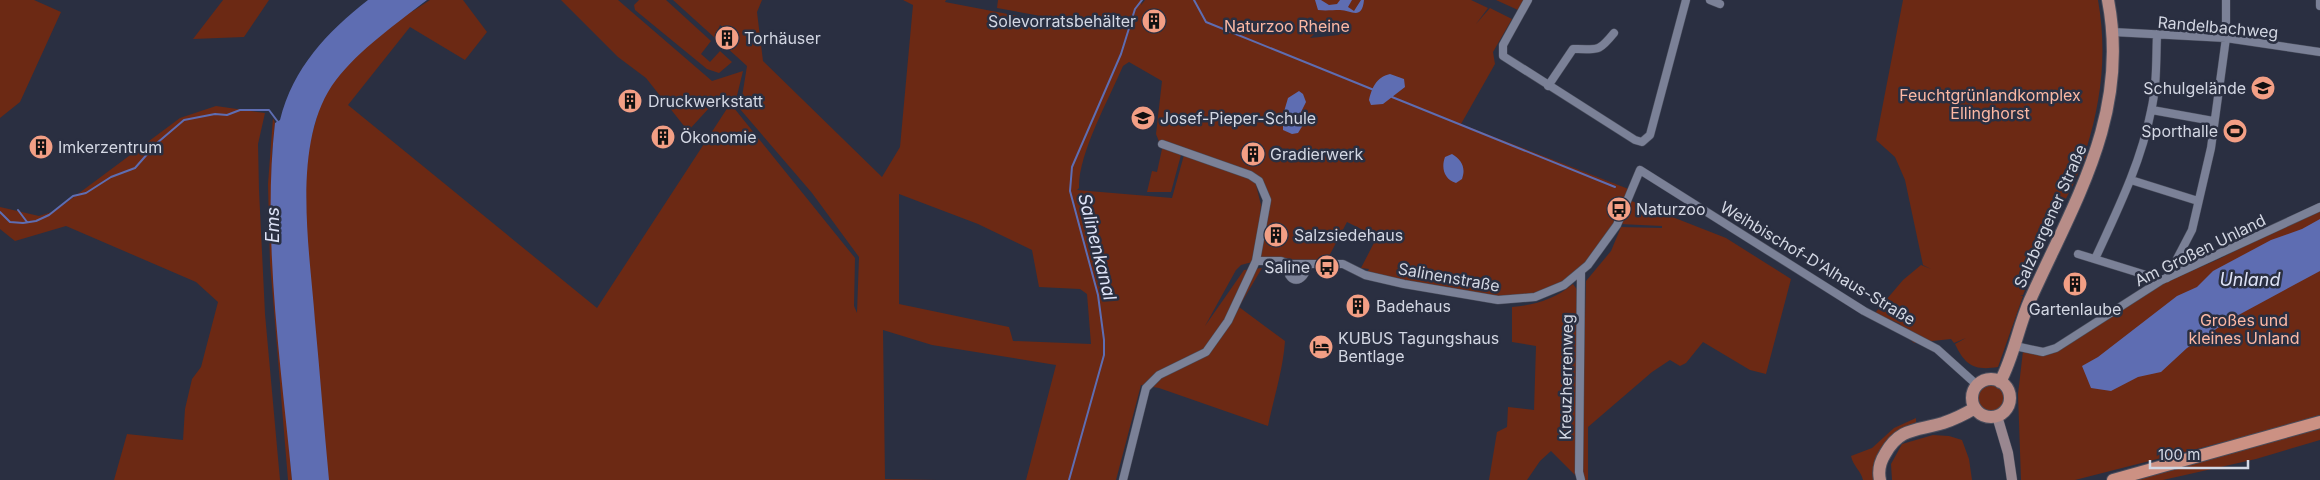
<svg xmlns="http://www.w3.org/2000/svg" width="2320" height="480" font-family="Inter,sans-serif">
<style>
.green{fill:#6c2914;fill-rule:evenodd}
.water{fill:#5e6db2}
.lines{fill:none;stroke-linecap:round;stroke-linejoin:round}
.stream{stroke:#5e6db2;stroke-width:2}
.minor-casing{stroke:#494d5c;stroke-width:9}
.secondary-casing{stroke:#494d5c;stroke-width:11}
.primary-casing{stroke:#494d5c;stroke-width:14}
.trunk-casing{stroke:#494d5c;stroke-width:14}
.minor{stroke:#7b8197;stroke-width:8}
.secondary{stroke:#998790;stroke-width:10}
.primary{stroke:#b88d88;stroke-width:12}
.trunk{stroke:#cc9183;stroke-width:12}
.labels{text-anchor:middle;stroke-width:5;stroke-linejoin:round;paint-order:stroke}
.poi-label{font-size:16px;fill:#d3d7e3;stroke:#2a2f41;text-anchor:start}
.park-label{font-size:16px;fill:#fcb8a4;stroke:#2a2f41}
.street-label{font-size:16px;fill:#d3d7e3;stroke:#2a2f41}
.water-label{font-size:18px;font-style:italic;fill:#dee3f7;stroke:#2a2f41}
</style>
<rect width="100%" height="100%" fill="#2a2f41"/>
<path class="green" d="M0 0H34L61 12 20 102 0 118Z
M223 0H269L244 37 193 39Z
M430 0H463L487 32 465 60 410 27 348 105 597 308 730 104 721 95 688 131 646 78 618 57 561 0H618L712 81 743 71 734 108 855 258 854 306 857 313 859 257 812 193 740 109 747 66 725 46 735 35 720 25 715 38 673 0H762L757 12 763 61 882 177 900 147 913 5 903 0H946L945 2 1070 26 1068 21 997 8 998 0H1142L1141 5 1145 0H1471L1488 8 1476 24 1490 8 1512 19 1493 52 1495 64 1461 124 1631 190 1617 225 1581 273 1546 293 1499 300 1365 275 1369 269 1361 268 1377 237 1347 222 1327 260 1260 259C1265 234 1275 201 1255 181L1261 205 1256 261 1241 265 1236 270 1205 326 1244 270 1262 268 1239 307 1285 341C1283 370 1274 397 1268 426L1159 388 1141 385 1116 480H1026L1056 365 932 345 883 330 885 479 937 480H318L302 216 306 156 320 105 333 77 404 12 413 11ZM1341 29 1339 35 1310 38 1315 33ZM1129 62 1162 81 1156 134 1162 149 1157 172 1152 171 1147 192H1171L1181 155H1184L1172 198 1077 190 1079 188C1078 154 1109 99 1123 66ZM899 194 978 224 1032 250 1039 287 1080 289 1087 294 1091 344 1013 341 1009 327 899 304Z
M639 0H666L711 41 701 54 710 62 720 51 732 62 719 73 707 69 635 10 634 5Z
M1496 0H1524L1518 10Z
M1903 0H2098C2107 51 2102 99 2086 150L2088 151 2073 185 2041 247 2023 295H2020L2023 296 1998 367C1974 371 1965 365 1955 344L1966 338 1954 343 1951 339 1914 343 1905 335 1900 324 1875 313 1903 280 1921 265 1931 269 1923 265 1905 180 1895 157 1876 140Z
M216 106 265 113 258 144 259 190 265 314 280 480H114L127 434 183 440 185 409 192 379 201 367 218 302 196 282 66 226 15 241 0 229V207L39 216 55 211 180 118Z
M273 118 275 123 272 155 271 220 292 480H288L270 263 268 184Z
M1629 200 1726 238 1791 279 1766 374 1750 370 1703 342 1686 363 1680 366 1670 360 1652 372 1588 427V480H1584L1581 466 1586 281 1611 251 1621 227 1662 228V226L1619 224Z
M2320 208V415L2271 430 2075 480H2021L2018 394 2023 351 2048 354 2157 286 2219 259Z
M1573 284 1578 291 1575 475 1551 451 1540 461 1527 480H1489L1497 432 1507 427 1508 407 1534 410 1536 346 1512 342V307C1535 305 1555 299 1573 284Z
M1976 398a15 15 0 1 1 30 0a15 15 0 1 1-30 0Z
M1916 418V422L1897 432 1875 480H1863C1861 471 1853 466 1851 456L1872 448 1894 428Z
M2320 425V440L2256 459 2163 480H2125Z
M1933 435 1949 436 1962 440 1969 459 1972 480H1892L1891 464 1902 444Z"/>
<path class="water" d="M368 0H427C397 23 359 50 336 80 290 140 310 250 315 321 320 374 324 427 329 480H292C281 365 262 237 275 123L280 120C293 68 327 32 368 0Z
M1315 0H1321L1329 5 1337 4 1340 0H1352L1348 7 1354 11 1361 0H1364C1362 21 1351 10 1340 10 1332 10 1326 11 1318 10Z
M1390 74 1404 79 1405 87 1383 104 1371 105 1369 100C1372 88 1376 77 1390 74Z
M1299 91 1303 94 1306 102 1301 112 1303 125 1298 133 1292 134 1283 130V115L1288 98Z
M1452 154C1462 160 1466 168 1462 179L1456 183C1444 179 1441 168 1445 157Z
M2320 219V271L2233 318 2187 348 2161 372 2138 377 2111 391 2091 388 2082 366 2098 357 2177 296 2197 287 2213 271 2271 240 2302 229Z"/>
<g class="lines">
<path class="stream" d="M1194 0 1206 22 1374 90
M1392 97 1615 187
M18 210 27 222
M0 212 10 222 23 223 36 221 49 215 73 196 86 193 111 177 135 168 157 143 184 120 215 114 227 115 240 110H269L278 122
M1069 480 1104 355V340L1098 295 1070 191 1072 167 1121 54 1135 9 1142 0"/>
<defs>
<path id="minor" d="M1528 0 1503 45V56L1635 140 1642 142 1650 135 1686 0
M1710 0 1720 4
M2320 0V6
M2113 32 2226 38 2320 52
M1548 86 1573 49C1597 48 1596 55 1614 33
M2152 110 2213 121
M2131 180 2198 201
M2078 254 2162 280
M2095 259C2117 211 2141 163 2151 111 2157 86 2156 60 2157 34
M1256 261H1281L1290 264
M1309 265C1307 268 1305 274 1303 276 1294 286 1284 274 1290 264H1343L1365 275 1404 284 1498 300 1535 297 1564 285 1588 265 1617 225 1640 170 1864 311 1937 349 1977 385
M1581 273 1579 472 1581 480
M2167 278 2192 230 2211 148 2226 38V0
M2015 346 2043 352 2056 348 2162 280 2320 207
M1123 480 1146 388 1159 375 1206 352 1228 321 1256 261 1267 200 1259 181 1250 175 1162 144"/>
<path id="secondary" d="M1997 416 2008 453 2012 480"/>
<path id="primary" d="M1972 398a19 19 0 1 1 38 0a19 19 0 1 1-38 0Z
M2000 382C2014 356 2018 327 2030 300 2075 200 2130 114 2108 0
M1880 480C1878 471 1880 462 1885 454 1900 427 1917 431 1943 423 1955 419 1965 414 1975 408"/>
<path id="trunk" d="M2113 480 2320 422"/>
</defs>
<use href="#minor" class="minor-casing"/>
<use href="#secondary" class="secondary-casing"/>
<use href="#primary" class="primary-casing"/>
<use href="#trunk" class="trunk-casing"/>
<use href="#minor" class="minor"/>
<use href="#secondary" class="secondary"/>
<use href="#primary" class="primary"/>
<use href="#trunk" class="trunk"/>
</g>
<defs>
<symbol id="building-disc" viewBox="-11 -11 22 22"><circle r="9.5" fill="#f39f85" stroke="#2a2f41"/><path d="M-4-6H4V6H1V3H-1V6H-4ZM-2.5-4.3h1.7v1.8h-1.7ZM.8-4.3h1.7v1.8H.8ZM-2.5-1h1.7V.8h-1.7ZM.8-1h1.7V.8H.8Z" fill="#111"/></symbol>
<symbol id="school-disc" viewBox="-11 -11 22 22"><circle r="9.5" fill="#f39f85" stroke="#2a2f41"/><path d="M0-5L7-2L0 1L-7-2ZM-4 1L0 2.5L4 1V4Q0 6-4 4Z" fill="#111"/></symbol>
<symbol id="stadium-disc" viewBox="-11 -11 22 22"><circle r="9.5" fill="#f39f85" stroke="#2a2f41"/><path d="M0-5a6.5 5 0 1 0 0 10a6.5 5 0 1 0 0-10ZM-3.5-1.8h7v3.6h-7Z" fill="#111"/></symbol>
<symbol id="bus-disc" viewBox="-11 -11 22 22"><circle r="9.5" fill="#f39f85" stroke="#2a2f41"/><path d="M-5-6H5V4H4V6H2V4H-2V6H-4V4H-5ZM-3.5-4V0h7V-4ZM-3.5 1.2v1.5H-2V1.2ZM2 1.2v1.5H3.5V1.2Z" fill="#111"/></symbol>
<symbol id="hotel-disc" viewBox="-11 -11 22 22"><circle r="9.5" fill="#f39f85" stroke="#2a2f41"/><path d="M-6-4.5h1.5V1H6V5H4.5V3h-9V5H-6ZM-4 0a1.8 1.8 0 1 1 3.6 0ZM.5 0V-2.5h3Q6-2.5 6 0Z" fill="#111"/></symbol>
</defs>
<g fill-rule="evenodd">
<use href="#building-disc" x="1140" y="7" width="28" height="28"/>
<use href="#building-disc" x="713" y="24" width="28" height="28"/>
<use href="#school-disc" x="2249" y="74" width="28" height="28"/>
<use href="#building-disc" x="616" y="87" width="28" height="28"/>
<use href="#school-disc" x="1129" y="104" width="28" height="28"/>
<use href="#stadium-disc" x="2221" y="117" width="28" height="28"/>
<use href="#building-disc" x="649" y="123" width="28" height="28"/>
<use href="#building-disc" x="27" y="133" width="28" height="28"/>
<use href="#building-disc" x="1239" y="140" width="28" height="28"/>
<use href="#bus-disc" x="1605" y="195" width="28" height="28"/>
<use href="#building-disc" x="1262" y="221" width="28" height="28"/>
<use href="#bus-disc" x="1313" y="253" width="28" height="28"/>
<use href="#building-disc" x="2061" y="270" width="28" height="28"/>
<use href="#building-disc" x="1344" y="292" width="28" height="28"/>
<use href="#hotel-disc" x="1307" y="333" width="28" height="28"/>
</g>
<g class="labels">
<g class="poi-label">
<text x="1136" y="27" text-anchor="end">Solevorratsbehälter</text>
<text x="744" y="44">Torhäuser</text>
<text x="2246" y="94" text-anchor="end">Schulgelände</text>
<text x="648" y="107">Druckwerkstatt</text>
<text x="1160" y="124">Josef-Pieper-Schule</text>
<text x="2218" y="137" text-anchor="end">Sporthalle</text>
<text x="680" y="143">Ökonomie</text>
<text x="58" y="153">Imkerzentrum</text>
<text x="1270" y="160">Gradierwerk</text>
<text x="1636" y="215">Naturzoo</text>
<text x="1294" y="241">Salzsiedehaus</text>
<text x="1310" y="273" text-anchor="end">Saline</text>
<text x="1376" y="312">Badehaus</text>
<text x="2075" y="315" text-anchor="middle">Gartenlaube</text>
<text x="1338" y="344">KUBUS Tagungshaus<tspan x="1338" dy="18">Bentlage</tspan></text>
</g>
<g class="park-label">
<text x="1287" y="32">Naturzoo Rheine</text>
<text x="1990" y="101">Feuchtgrünlandkomplex<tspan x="1990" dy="18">Ellinghorst</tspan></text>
<text x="2244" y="326">Großes und<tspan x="2244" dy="18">kleines Unland</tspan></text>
</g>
<g class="street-label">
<text transform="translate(2218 27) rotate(5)" y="6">Randelbachweg</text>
<text transform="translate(2050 216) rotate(-66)" y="6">Salzbergener Straße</text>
<text transform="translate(2200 250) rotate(-26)" y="6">Am Großen Unland</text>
<text transform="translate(1818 263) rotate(31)" y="6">Weihbischof-D'Alhaus-Straße</text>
<text transform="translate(1449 277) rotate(10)" y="6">Salinenstraße</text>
<text transform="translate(1566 377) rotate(-89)" y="6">Kreuzherrenweg</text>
</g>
<g class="water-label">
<text transform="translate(273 225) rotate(-90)" y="6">Ems</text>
<text transform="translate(1097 247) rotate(76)" y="6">Salinenkanal</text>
<text x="2250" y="286">Unland</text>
</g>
</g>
<path d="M2150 460v8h98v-8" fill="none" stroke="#d3d7e3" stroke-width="2.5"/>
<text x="2158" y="460" font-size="15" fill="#d3d7e3" stroke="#2a2f41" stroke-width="4" paint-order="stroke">100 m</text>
</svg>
